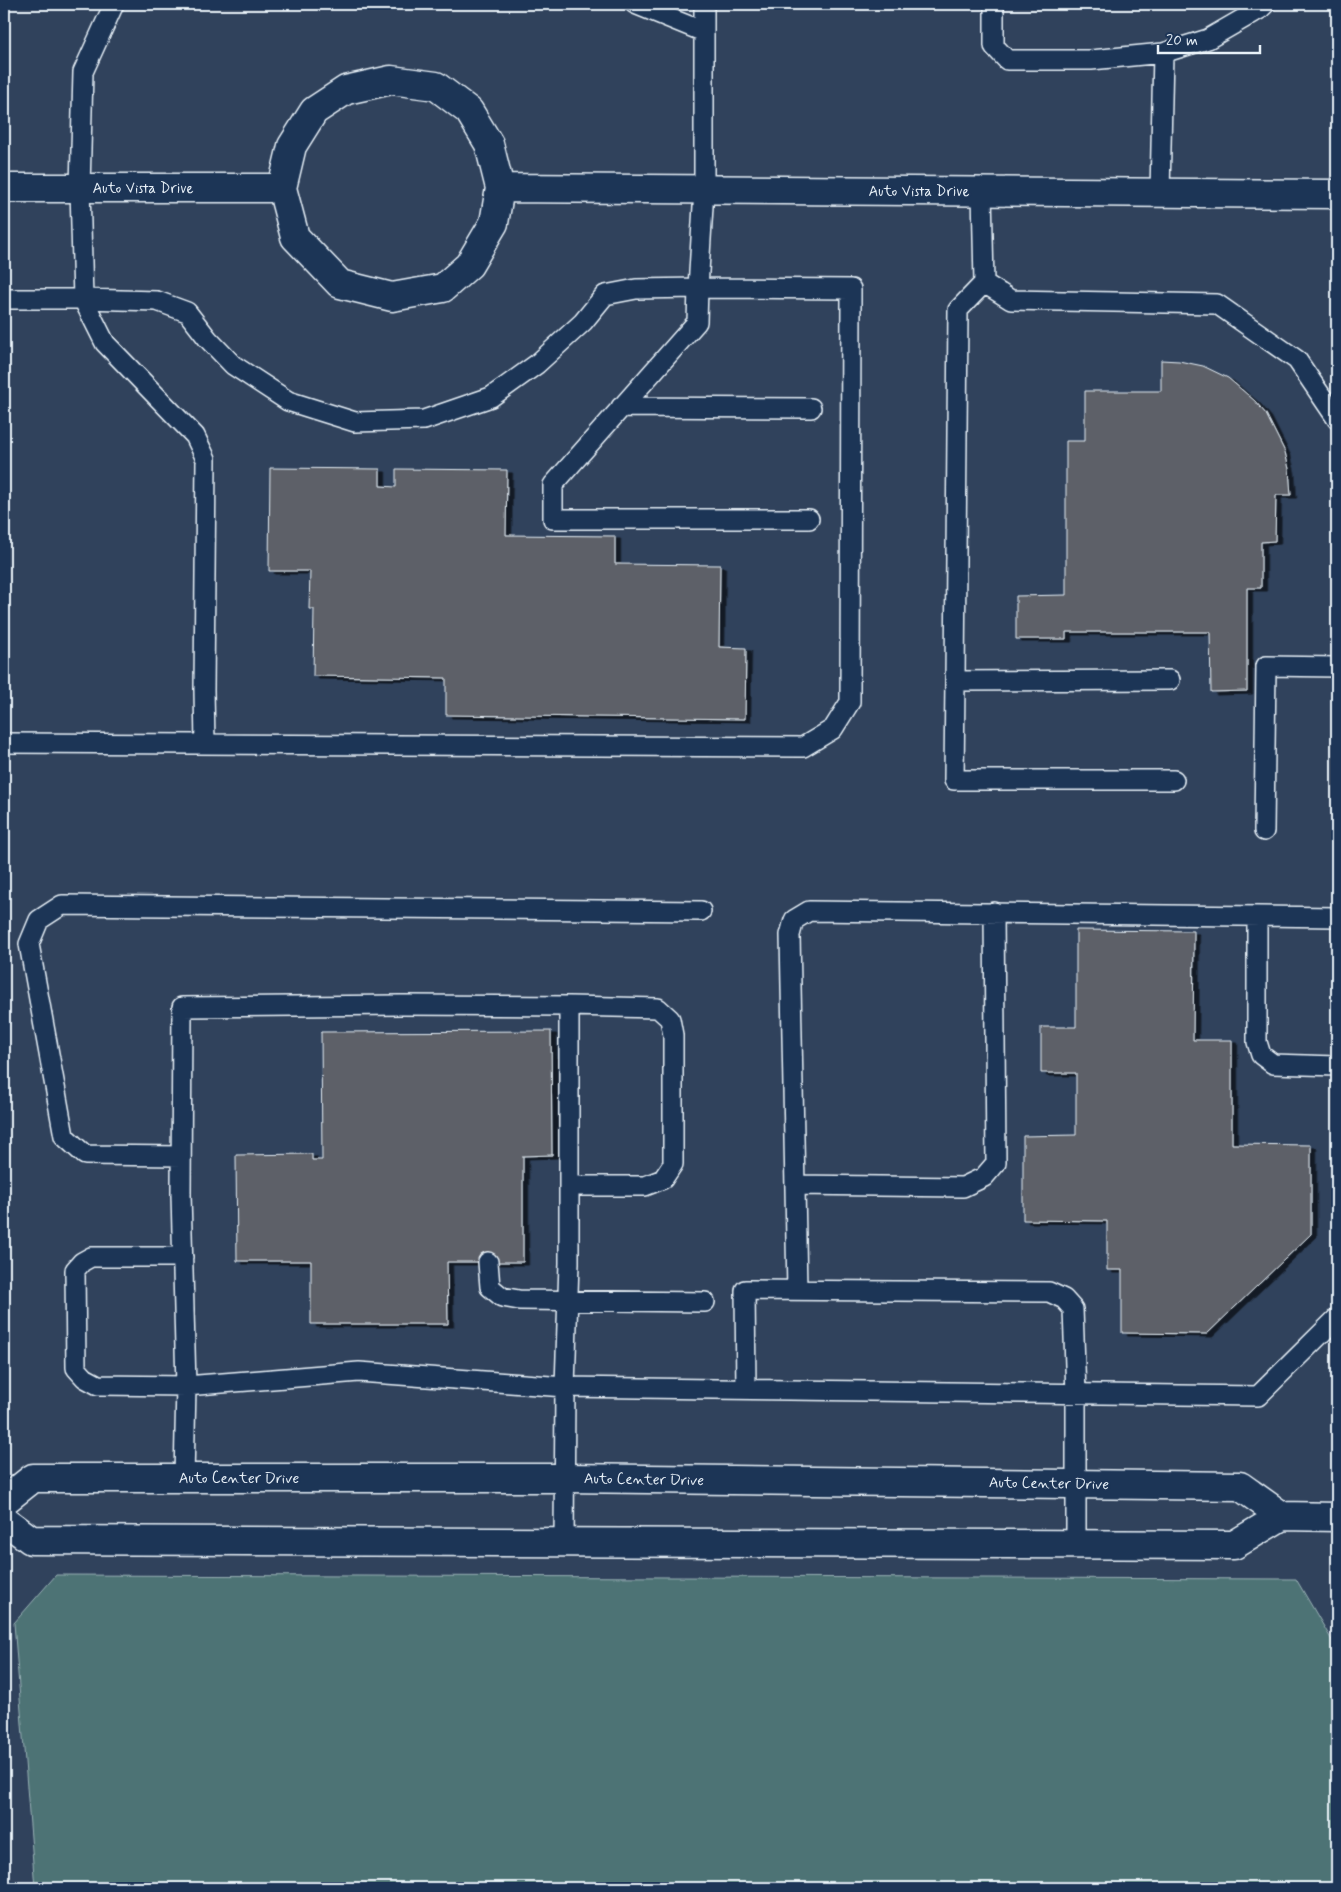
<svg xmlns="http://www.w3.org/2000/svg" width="1341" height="1892" font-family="Mynerve,sans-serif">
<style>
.green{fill:#4d7375;stroke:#9ab2b6}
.building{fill:#5d6168;stroke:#e8f1f8;filter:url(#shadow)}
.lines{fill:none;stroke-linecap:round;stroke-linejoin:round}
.lane-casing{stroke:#e8f1f8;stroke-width:22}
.street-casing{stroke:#e8f1f8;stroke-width:31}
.lane{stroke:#1d3557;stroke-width:19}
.street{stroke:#1d3557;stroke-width:28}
.labels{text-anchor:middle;stroke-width:4.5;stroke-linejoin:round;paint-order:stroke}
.street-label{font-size:15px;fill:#e8f1f8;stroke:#1d3557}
</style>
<defs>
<filter id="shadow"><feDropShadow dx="5.5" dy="3" stdDeviation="0" flood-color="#0009"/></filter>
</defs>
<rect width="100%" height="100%" fill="#30425c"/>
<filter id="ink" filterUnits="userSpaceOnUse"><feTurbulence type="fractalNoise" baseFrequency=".02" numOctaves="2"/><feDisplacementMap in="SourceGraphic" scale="10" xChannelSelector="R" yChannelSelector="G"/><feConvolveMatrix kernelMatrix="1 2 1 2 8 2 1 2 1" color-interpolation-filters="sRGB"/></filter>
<g filter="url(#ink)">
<path class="green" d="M56 1575 1296 1579 1337 1649V1888H35L14 1623Z"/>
<path class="building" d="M1161 360 1179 361 1203 366 1228 378 1255 401 1266 414 1285 452 1289 469 1291 495H1276L1275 541 1261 542V588H1247V691L1211 692 1210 632H1066V639H1016V596L1066 595V441H1085V391H1161Z
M270 468 380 469V486L396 487V469L507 470 506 535 615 536V564L720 565 719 647 746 648 745 719 446 715V678L313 676 314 609H309L310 571H269Z
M1076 930 1194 931 1193 1040H1232V1144L1311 1145V1234L1207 1334 1122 1333V1270H1107V1221L1023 1220V1136L1076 1135V1073H1041V1027H1076Z
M551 1031 552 1155 523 1156V1262H447L448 1324H311V1261H237L236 1155 312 1154V1160H322L321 1032Z"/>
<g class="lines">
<defs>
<path id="lane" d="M635 4 704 32
M994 4V46L1007 60H1091L1163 53
M982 191 984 283 1011 300 1217 304 1297 360 1337 419
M1160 193 1163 53 1208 39 1260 9 1265 4
M984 283 958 310 955 681 1170 680
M4 299H83L80 188 83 72 114 4
M621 407 811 408
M955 681 954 780H1174
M4 743 803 747 833 729 850 702 851 289 698 288 704 190V4
M205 744 204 690 206 459 195 436 105 343 83 299 157 301 187 312 208 339 233 365 288 401 355 422 424 420 491 397 537 364 583 322 605 295 636 289 698 288 697 322 553 485V519H809
M1264 831 1266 666 1337 667
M1257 916V1042L1261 1055 1273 1064 1337 1066
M569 1006 658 1008 670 1019 673 1035V1164L663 1179 645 1186H569
M181 1156 85 1155 64 1136 29 944 39 920 62 905 701 911
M795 1185 963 1187 984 1177 996 1163 994 912
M183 1257H91L82 1262 75 1270 76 1368 85 1378 98 1385 186 1386 359 1372 565 1387 1258 1396 1337 1318
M488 1262 490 1287 502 1297 519 1300 705 1302
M797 1290 790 935 794 920 809 911 1337 917
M746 1389 745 1290 1049 1292 1064 1299 1073 1309 1076 1394V1545
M184 1478 186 1386 181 1194 182 1007 401 1005 569 1006V1263L565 1387 564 1542"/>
<path id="street" d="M391 80 436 86 469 111 489 144 500 188 494 223 469 265 443 288 392 297 340 284 295 237 282 188 292 146 314 111 346 90Z
M4 188H282
M500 188 1337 194
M4 1501 33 1478H564L1240 1486 1282 1516
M4 1520 31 1540 1234 1545 1282 1516 1337 1517"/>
</defs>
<use href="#lane" class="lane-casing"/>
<use href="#street" class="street-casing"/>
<use href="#lane" class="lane"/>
<use href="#street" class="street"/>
</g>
</g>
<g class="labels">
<g class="street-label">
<text x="143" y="193">Auto Vista Drive</text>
<text x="919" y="196">Auto Vista Drive</text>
<text x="239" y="1483">Auto Center Drive</text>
<text transform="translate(644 1479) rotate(1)" y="5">Auto Center Drive</text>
<text transform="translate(1049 1483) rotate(1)" y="5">Auto Center Drive</text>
</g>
</g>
<rect width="1341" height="1892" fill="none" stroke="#1d3557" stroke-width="20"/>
<rect x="10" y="10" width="1321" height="1872" fill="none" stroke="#e8f1f8" stroke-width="2" filter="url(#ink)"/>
<path d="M1158 45v8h102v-8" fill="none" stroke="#e8f1f8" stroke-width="2.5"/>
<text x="1166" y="45" font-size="15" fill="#e8f1f8" stroke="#1d3557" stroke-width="4" paint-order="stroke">20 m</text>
</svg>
